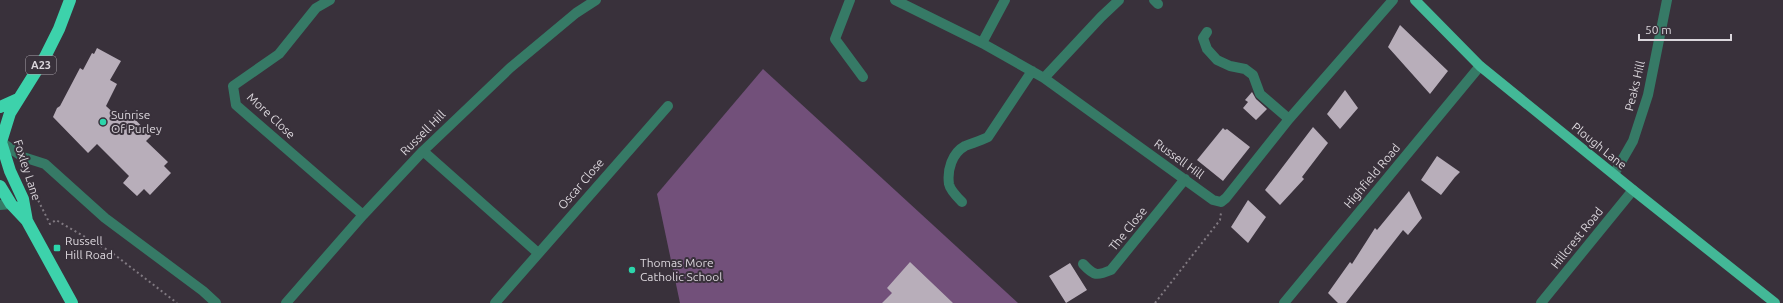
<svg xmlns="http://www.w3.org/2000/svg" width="1783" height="303" font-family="Ubuntu,sans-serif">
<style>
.green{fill:#72507a}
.building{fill:#b8aeba}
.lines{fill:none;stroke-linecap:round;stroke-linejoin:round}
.path{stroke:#807981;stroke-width:2;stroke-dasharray:2 3;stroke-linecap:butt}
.minor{stroke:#367a66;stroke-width:10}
.major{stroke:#43b897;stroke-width:10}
.highway{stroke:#3dd2ab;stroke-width:12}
.poi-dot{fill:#2cd5ab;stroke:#39313b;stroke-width:1.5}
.labels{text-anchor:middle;stroke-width:4;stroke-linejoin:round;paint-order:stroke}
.shield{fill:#39313b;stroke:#aaa4ac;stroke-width:1}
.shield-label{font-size:11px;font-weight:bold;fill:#dbd6dc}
.street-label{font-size:12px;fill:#dbd6dc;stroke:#39313b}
.poi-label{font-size:12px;fill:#dbd6dc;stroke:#39313b;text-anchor:start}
</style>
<rect width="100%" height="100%" fill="#39313b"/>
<path class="green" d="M763 69 1018 303H680L657 194Z"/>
<path class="building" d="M1400 25 1448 71 1430 94 1388 47Z
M97 48 121 61 110 80 117 84 106 106 119 118 126 110 151 136 146 141 168 162 164 166 171 173 150 195 144 189 137 196 123 183 129 176 97 144 88 153 53 117 57 108 60 106 80 68 83 70 92 53 94 54Z
M1345 90 1358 108 1340 129 1327 114Z
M1252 92 1256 99 1267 109 1256 120 1243 108 1248 102 1245 100Z
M1313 127 1328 143 1302 177 1304 179 1280 205 1265 190Z
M1223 128 1225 130 1227 129 1250 147 1223 181 1197 160Z
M1437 156 1460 172 1455 177 1441 195 1421 180Z
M1409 191 1422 218 1408 235 1403 230 1346 303H1338L1328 293 1350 262 1352 264 1375 228 1377 230Z
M1248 200 1266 217 1248 243 1231 227Z
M910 262 953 303H882L892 293 887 288Z
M1070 263 1087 290 1066 303 1049 276Z"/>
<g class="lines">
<path class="path" d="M36 196 50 224 56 220 111 252 177 303
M1155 303 1220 220 1221 213"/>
<path class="minor" d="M330 0 316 8 279 54 233 86 236 105 363 215
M850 0 835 39 863 77
M895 0 982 43 1044 78 1213 200 1221 202 1226 198 1289 119 1393 0
M1154 0 1158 4
M1207 32 1203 38 1207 49 1217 60 1230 66 1245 69 1253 75 1260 94 1289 119
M982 43 1005 0
M1044 78 1101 17 1119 0
M0 144 1 142 23 157 45 164 105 218 203 291 216 303
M423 151 538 253
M1614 174 1633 141 1648 95 1667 0
M962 202C958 198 950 190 949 184 947 170 952 153 965 146 972 143 980 141 988 137L1032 71
M0 205 11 204
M1083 264C1094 276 1097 276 1111 270L1185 179
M286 303 363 215 423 151 510 68 576 13 596 0
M495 303 668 106
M1284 303 1480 66
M1541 303 1633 190"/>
<path class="major" d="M1415 0 1480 66 1633 190 1775 303"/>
<path class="highway" d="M0 107 18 99
M0 186 11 204 27 221 72 303
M27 221 23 199 10 171 1 142 10 113 45 57 59 29 70 0"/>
</g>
<g class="poi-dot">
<circle cx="103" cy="122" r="4"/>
<rect x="53" y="244" width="8" height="8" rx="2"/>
<circle cx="632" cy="270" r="4"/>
</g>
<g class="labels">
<rect class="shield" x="26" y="56" width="30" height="18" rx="3"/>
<g class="shield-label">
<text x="41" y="69">A23</text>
</g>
<g class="street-label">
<text transform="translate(1635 86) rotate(-76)" y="4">Peaks Hill</text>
<text transform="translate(271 116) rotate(43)" y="4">More Close</text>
<text transform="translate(423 133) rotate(-45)" y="4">Russell Hill</text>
<text transform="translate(1599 146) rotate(39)" y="4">Plough Lane</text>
<text transform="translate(1179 159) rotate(36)" y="4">Russell Hill</text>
<text transform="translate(27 170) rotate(72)" y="4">Foxley Lane</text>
<text transform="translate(1372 176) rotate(-50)" y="4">Highfield Road</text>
<text transform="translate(581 184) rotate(-49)" y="4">Oscar Close</text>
<text transform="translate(1128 229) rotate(-51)" y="4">The Close</text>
<text transform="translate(1577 238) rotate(-51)" y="4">Hillcrest Road</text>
</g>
<g class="poi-label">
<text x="111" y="119">Sunrise<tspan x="111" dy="14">Of Purley</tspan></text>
<text x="65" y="245">Russell<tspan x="65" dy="14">Hill Road</tspan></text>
<text x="640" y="267">Thomas More<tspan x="640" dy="14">Catholic School</tspan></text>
</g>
</g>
<path d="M1639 34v6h92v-6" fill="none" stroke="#dbd6dc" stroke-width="2"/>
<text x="1645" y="34" font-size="12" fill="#dbd6dc" stroke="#39313b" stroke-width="3" paint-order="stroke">50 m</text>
</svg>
